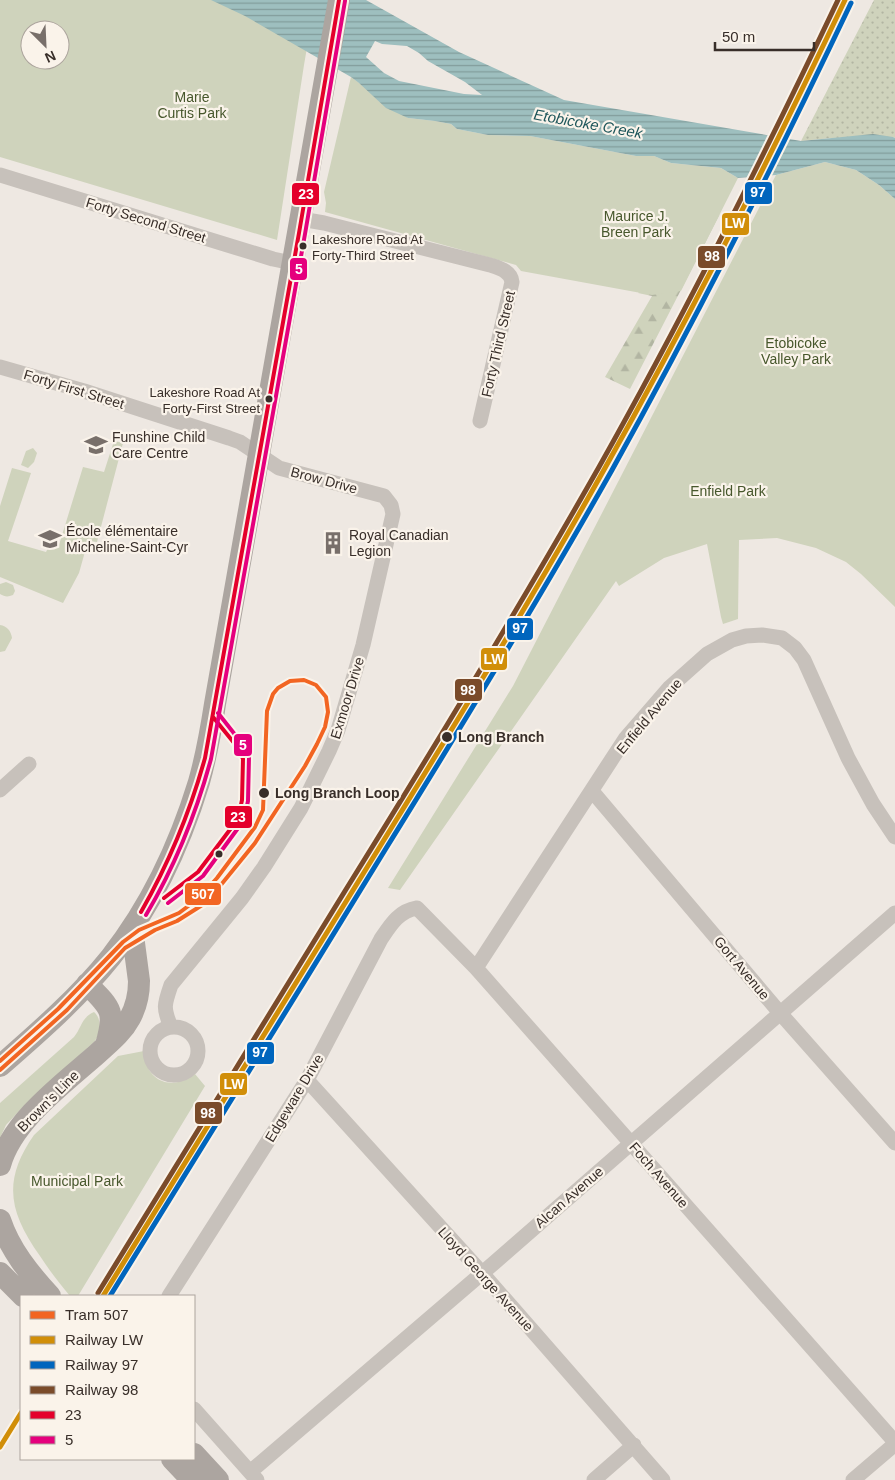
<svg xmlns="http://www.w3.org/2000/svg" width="895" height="1480" font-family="Helvetica,sans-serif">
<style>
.grass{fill:url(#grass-dots)}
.forest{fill:url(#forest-firs)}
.green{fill:#cfd3bc;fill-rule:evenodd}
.water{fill:url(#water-rules);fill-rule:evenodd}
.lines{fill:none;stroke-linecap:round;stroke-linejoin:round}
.minor{stroke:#c7c1bb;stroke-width:15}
.primary{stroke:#aca5a0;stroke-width:22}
.bus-1-casing{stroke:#faf3ea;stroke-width:8}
.bus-2-casing{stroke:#faf3ea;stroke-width:8}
.bus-1{stroke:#e4002b;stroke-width:4}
.bus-2{stroke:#e5007d;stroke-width:4}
.rail-1-casing{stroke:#faf3ea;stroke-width:9}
.rail-2-casing{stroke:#faf3ea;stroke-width:9}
.rail-3-casing{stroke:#faf3ea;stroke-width:9}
.rail-1{stroke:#d18e08;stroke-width:5}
.rail-2{stroke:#0065bd;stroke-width:5}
.rail-3{stroke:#7a4b2a;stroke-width:5}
.tram-1-casing{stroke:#faf3ea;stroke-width:8}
.tram-1{stroke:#f26522;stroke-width:4}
.bus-dot{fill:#382e29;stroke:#faf3ea;stroke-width:2}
.labels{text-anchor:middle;stroke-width:4.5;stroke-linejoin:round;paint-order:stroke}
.bus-label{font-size:13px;fill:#382e29;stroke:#faf3ea;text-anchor:start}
.park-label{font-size:14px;fill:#47572c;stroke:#faf3ea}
.street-label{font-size:14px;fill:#382e29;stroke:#faf3ea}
.poi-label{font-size:14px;fill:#382e29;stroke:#faf3ea;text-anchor:start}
.stop-label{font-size:14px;font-weight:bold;fill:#382e29;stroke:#faf3ea;text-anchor:start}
.water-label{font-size:15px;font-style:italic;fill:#1e565a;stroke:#faf3ea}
.line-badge{stroke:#faf3ea;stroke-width:2}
.badge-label{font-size:14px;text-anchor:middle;font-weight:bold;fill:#fff}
</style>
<defs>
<pattern id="grass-dots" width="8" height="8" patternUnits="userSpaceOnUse" patternTransform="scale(1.25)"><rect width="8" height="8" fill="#cfd3bc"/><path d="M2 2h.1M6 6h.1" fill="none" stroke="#b2b5a2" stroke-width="1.8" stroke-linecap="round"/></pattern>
<pattern id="forest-firs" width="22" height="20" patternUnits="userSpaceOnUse" patternTransform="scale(1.25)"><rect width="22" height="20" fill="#cfd3bc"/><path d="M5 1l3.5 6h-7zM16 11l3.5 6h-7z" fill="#b2b5a2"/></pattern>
<pattern id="water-rules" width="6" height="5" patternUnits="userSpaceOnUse" patternTransform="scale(1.25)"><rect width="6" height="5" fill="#9ebfbf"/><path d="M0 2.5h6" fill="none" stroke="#829c9b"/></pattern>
</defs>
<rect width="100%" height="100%" fill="#eee8e2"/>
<path class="grass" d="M874 0H895V138L893 137 832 138 801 141Z"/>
<path class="forest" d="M720 214 630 389 605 377 652 296 638 293Z"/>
<path class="green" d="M0 0H315L304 65 277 240 0 157ZM30 30H60V60H30Z
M351 77 408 118 435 121 451 124 457 129 488 135 530 136 636 156H654L671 163 721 168 738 178 681 291 652 295 521 271 516 265 325 212 326 203 324 192Z
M825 162 856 170 879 185 895 199V607L861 574 846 562 816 548 777 538 739 540 738 619 723 624 721 617 707 544 664 558 619 586 616 581 400 890 388 888 513 686 776 175Z
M114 441 123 443 97 542 88 541 79 573 63 603 0 577V506L12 468 31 473 8 541 46 552 50 544 59 545 83 467 104 472Z
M33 448 37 453 34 462 28 468 21 465 26 451Z
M6 582 13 585 15 591 13 595C8 597 5 597 0 594V584Z
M0 625C7 626 11 631 12 638L5 651 0 652Z
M94 1012C102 1019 101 1032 95 1041L20 1110 6 1125 0 1138V1103L74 1037C82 1027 81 1018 94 1012Z
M144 1051C146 1081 170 1092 195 1074L205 1086 78 1296H70C59 1283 49 1270 40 1256 9 1212 2 1181 34 1135L118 1056Z"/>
<path class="water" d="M211 0H366L459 52 564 100 801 141 873 134 893 137 895 138V199L879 185 856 170 825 162 776 175 738 178 721 168 671 163 654 156H636L530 136 488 135 457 129 451 124 435 121 408 118 386 108 359 83 351 77 245 16ZM375 41 382 44 407 46 419 53 428 61 465 82 482 95 464 94 399 81 384 73 366 57Z"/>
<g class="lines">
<path class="minor" d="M0 175 273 259 292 263
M301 219 324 223 490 265C499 268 511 271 512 282L480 421
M0 367 84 391 229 438 240 442 279 468 384 496 391 505 393 514 363 645 338 730 329 751 301 808 264 867 242 898 171 985C164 1005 163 1008 171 1027
M0 790 29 764
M592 791 780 1013 895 1143
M476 968 625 739 670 687 707 654 732 640 746 636 762 635 782 638 795 648 804 660 848 758 873 804 895 837
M150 1051a24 24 0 1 1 48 0a24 24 0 1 1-48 0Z
M307 1080 482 1273 663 1480
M169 1296 307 1080 381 939C391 924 399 911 417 908L476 968 895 1442
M194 1409 257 1480
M250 1472 494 1263 895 913
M594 1480 634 1445
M853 1480 895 1444"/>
<path class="primary" d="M87 984C111 1008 116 1011 106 1045
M0 1066C39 1032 79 997 111 957 151 906 180 844 199 782 206 757 211 730 215 704L339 0
M0 1165C12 1121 63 1084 97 1054 109 1043 122 1033 130 1018 136 1007 139 993 139 981L132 928
M0 1220C10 1250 29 1273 50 1296
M0 1273 23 1296
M194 1454 218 1480
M172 1459 192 1480"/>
<defs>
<path id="bus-1" d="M164 898 198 872 238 819 242 800 243 759 239 749 213 717
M141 912C169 863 190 812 205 758L299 233 339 0"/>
<path id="bus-2" d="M168 903 203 876 244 820 248 801 249 757 244 746 218 713
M146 915C175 866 196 814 211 759L305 234 345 1"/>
</defs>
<use href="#bus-1" class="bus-1-casing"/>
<use href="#bus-2" class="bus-2-casing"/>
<use href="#bus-1" class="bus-1"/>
<use href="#bus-2" class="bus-2"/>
<defs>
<path id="rail-1" d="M103 1296C195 1147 287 998 379 848 456 723 533 597 605 468 691 315 770 158 845 0
M0 1447 21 1413"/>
<path id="rail-2" d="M110 1296C202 1147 294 999 385 850 463 724 540 598 612 470 697 317 776 161 851 3"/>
<path id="rail-3" d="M98 1293C180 1159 263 1025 345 891 432 751 518 610 599 467 685 314 763 158 838 0"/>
</defs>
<use href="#rail-1" class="rail-1-casing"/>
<use href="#rail-2" class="rail-2-casing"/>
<use href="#rail-3" class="rail-3-casing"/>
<use href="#rail-1" class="rail-1"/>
<use href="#rail-2" class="rail-2"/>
<use href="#rail-3" class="rail-3"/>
<defs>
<path id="tram-1" d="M0 1061 58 1009 123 942 139 930 179 913 199 898 217 878 255 827 263 810 267 711 273 694 278 688 290 681 304 680 316 685 326 697 328 712 325 727 317 744 305 766 255 843 207 902 177 921 155 930 125 948 67 1010 0 1070"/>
</defs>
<use href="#tram-1" class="tram-1-casing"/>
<use href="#tram-1" class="tram-1"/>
</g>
<defs>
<symbol id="school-bare" viewBox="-9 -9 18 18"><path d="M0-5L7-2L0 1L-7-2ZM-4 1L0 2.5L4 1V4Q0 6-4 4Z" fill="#786f6a" stroke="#faf3ea" stroke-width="2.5" paint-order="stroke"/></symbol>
<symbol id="building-bare" viewBox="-9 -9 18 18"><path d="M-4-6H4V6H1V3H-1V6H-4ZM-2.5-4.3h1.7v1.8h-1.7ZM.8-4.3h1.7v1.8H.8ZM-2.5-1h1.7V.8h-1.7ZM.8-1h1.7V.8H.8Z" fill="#786f6a" stroke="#faf3ea" stroke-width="2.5" paint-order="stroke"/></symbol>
</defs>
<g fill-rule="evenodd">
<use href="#school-bare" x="80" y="429" width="32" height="32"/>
<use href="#school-bare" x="34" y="523" width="32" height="32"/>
<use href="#building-bare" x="317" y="527" width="32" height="32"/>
</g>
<g class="bus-dot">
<circle cx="303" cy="246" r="4.5"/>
<circle cx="269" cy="399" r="4.5"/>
<circle cx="447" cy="737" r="6"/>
<circle cx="264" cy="793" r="6"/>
<circle cx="219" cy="854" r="4.5"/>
</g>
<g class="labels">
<g class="bus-label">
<text x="312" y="244">Lakeshore Road At<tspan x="312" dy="16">Forty-Third Street</tspan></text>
<text x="260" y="397" text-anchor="end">Lakeshore Road At<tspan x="260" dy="16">Forty-First Street</tspan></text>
</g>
<g class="park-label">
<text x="192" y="102">Marie<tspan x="192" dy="16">Curtis Park</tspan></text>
<text x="636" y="221">Maurice J.<tspan x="636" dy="16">Breen Park</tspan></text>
<text x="796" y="348">Etobicoke<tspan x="796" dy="16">Valley Park</tspan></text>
<text x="728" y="496">Enfield Park</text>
<text x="77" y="1186">Municipal Park</text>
</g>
<g class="street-label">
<text transform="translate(146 220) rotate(17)" y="5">Forty Second Street</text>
<text transform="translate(498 344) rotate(-77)" y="5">Forty Third Street</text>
<text transform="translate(74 389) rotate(17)" y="5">Forty First Street</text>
<text transform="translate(324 480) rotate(15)" y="5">Brow Drive</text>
<text transform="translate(347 698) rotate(-73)" y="5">Exmoor Drive</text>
<text transform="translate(649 716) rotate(-50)" y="5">Enfield Avenue</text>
<text transform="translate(742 968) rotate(50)" y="5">Gort Avenue</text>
<text transform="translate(294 1098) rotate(-59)" y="5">Edgeware Drive</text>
<text transform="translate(48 1101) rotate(-45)" y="5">Brown's Line</text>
<text transform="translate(659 1175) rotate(49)" y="5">Foch Avenue</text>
<text transform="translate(569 1197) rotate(-41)" y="5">Alcan Avenue</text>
<text transform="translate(486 1279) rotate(48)" y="5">Lloyd George Avenue</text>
</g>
<g class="poi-label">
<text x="112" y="442">Funshine Child<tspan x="112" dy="16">Care Centre</tspan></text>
<text x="66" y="536">École élémentaire<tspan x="66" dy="16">Micheline-Saint-Cyr</tspan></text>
<text x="349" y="540">Royal Canadian<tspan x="349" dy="16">Legion</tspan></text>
</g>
<g class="stop-label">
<text x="458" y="742">Long Branch</text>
<text x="275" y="798">Long Branch Loop</text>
</g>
<g class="water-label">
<text transform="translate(588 124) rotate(10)" y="5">Etobicoke Creek</text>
</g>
</g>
<g class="line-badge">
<rect x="744" y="181" width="29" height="24" rx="5" fill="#0065bd"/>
<rect x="291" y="182" width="29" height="24" rx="5" fill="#e4002b"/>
<rect x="721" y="212" width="29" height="24" rx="5" fill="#d18e08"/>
<rect x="697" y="245" width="29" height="24" rx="5" fill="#7a4b2a"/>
<rect x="289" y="257" width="19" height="24" rx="5" fill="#e5007d"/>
<rect x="506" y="617" width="28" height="24" rx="5" fill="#0065bd"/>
<rect x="480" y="647" width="28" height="24" rx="5" fill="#d18e08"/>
<rect x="454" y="678" width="29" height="24" rx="5" fill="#7a4b2a"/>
<rect x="233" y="733" width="20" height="24" rx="5" fill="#e5007d"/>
<rect x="224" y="805" width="29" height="24" rx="5" fill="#e4002b"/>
<rect x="184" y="882" width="38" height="24" rx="5" fill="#f26522"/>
<rect x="246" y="1041" width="29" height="24" rx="5" fill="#0065bd"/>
<rect x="219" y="1072" width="29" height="24" rx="5" fill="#d18e08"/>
<rect x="194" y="1101" width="29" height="24" rx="5" fill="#7a4b2a"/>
</g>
<g class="badge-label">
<text x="758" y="197">97</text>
<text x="306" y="199">23</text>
<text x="735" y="228">LW</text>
<text x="712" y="261">98</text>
<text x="299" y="274">5</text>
<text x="520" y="633">97</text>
<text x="494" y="664">LW</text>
<text x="468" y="695">98</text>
<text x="243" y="750">5</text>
<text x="238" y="822">23</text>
<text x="203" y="899">507</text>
<text x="260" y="1057">97</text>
<text x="234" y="1089">LW</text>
<text x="208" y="1118">98</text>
</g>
<rect x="20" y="1295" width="175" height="165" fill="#faf3ea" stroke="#aca49d"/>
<rect x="30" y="1311" width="25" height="8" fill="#f26522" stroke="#aca49d"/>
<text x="65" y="1320" font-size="15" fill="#382e29">Tram 507</text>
<rect x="30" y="1336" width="25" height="8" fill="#d18e08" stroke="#aca49d"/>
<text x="65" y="1345" font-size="15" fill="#382e29">Railway LW</text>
<rect x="30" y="1361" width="25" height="8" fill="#0065bd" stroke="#aca49d"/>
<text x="65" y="1370" font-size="15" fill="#382e29">Railway 97</text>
<rect x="30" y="1386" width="25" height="8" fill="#7a4b2a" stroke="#aca49d"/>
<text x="65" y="1395" font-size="15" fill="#382e29">Railway 98</text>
<rect x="30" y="1411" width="25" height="8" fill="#e4002b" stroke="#aca49d"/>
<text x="65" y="1420" font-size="15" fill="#382e29">23</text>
<rect x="30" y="1436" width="25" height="8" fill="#e5007d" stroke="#aca49d"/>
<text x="65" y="1445" font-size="15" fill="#382e29">5</text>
<g transform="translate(45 45) rotate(156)"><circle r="24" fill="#faf3ea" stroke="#aca49d"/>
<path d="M0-4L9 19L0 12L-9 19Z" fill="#786f6a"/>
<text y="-8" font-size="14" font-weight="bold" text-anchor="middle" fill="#382e29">N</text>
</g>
<path d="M715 42v8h99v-8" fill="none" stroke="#382e29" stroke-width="2.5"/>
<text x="722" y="42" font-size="15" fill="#382e29" stroke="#faf3ea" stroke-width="4" paint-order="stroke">50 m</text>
</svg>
